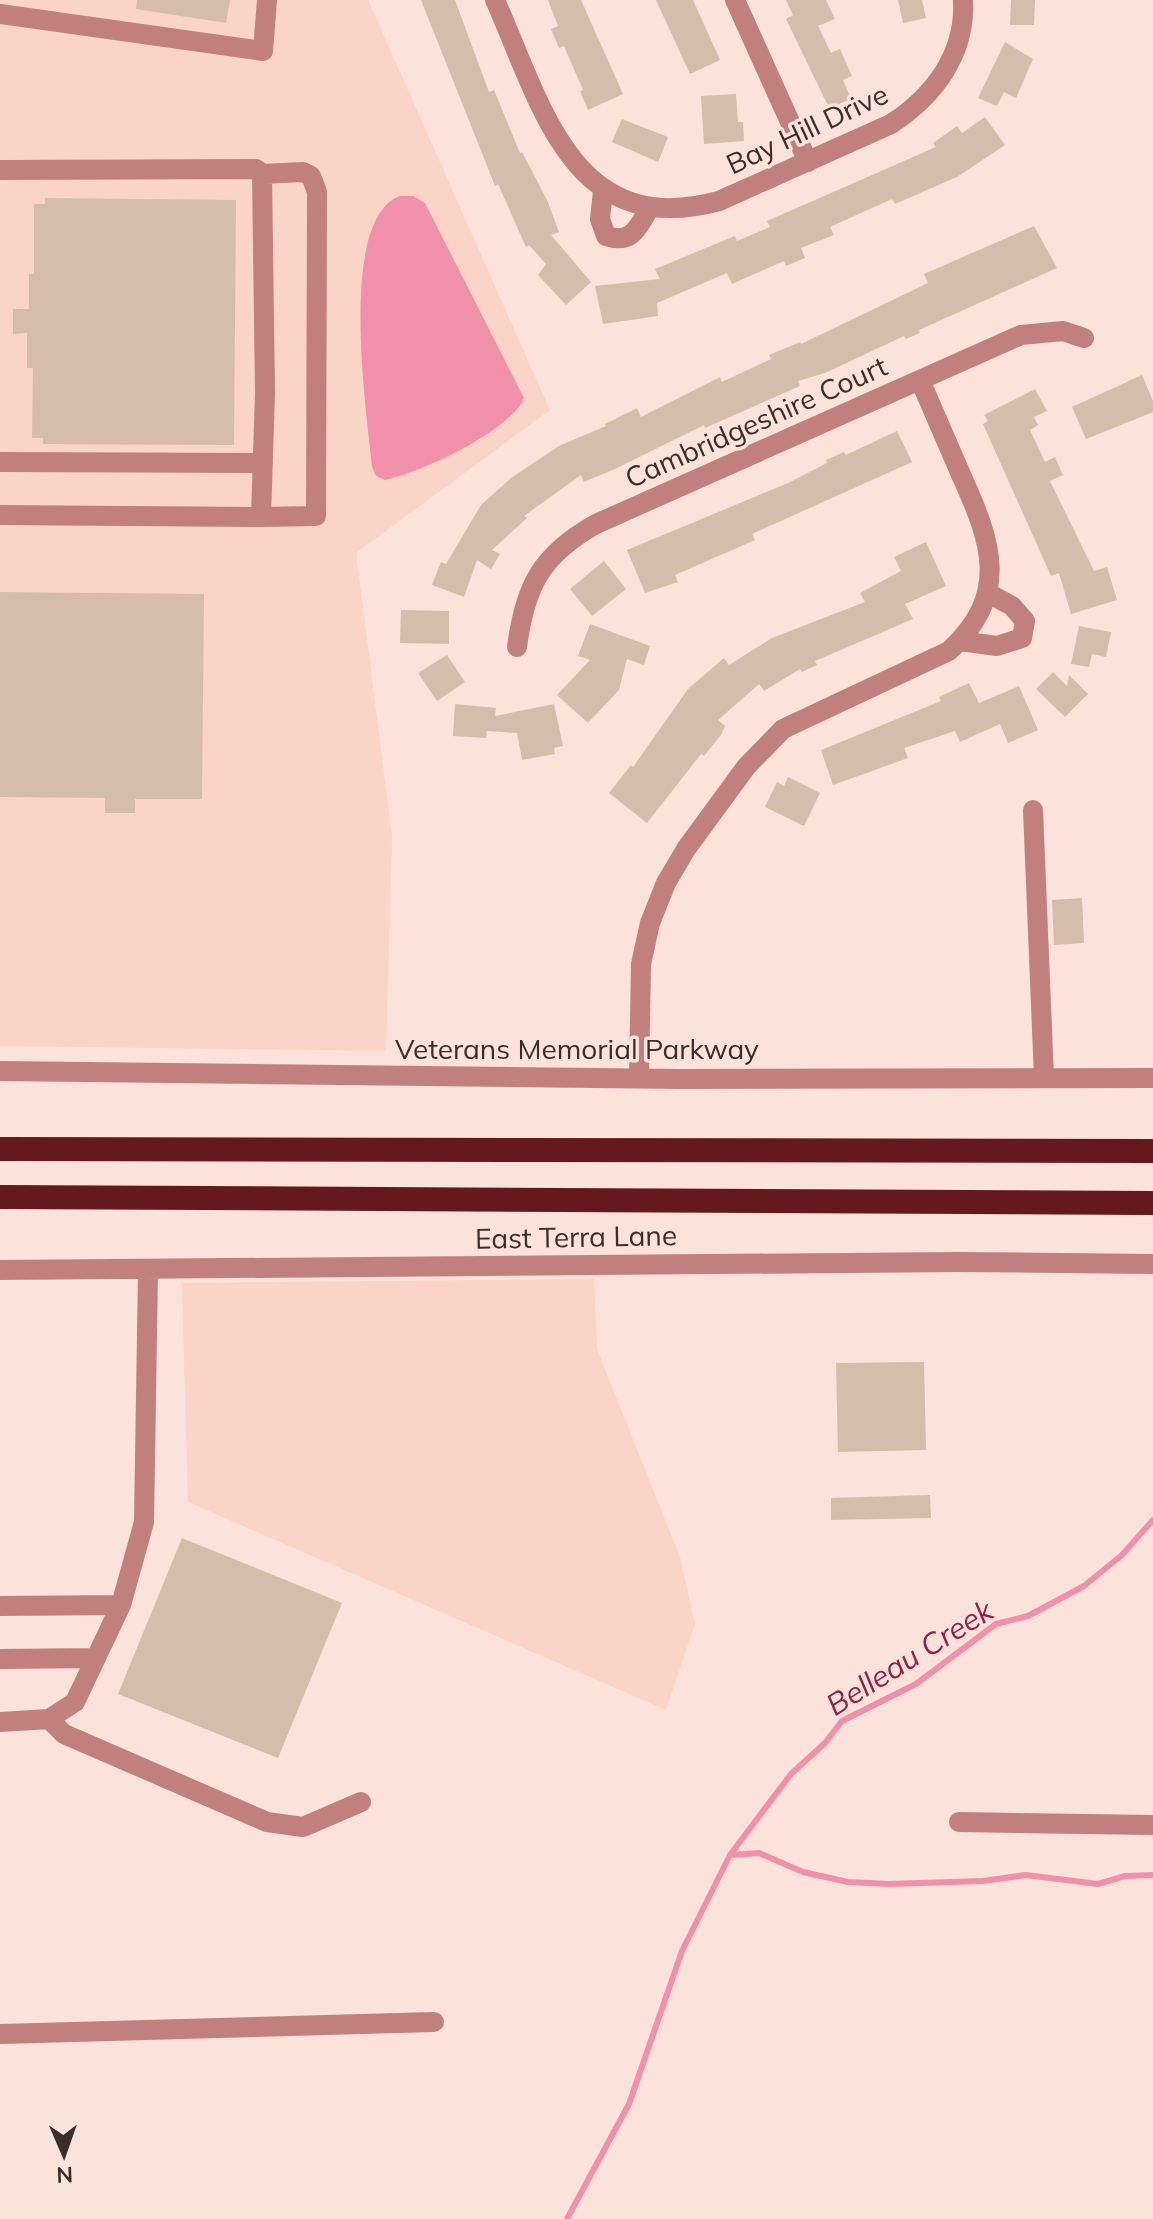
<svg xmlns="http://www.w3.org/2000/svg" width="1153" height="2219" font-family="Mulish,sans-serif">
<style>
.built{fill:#fad4c7}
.water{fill:#f190aa}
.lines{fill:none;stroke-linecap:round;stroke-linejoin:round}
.stream{stroke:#f190aa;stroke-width:6}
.building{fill:#d5bdab}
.minor{stroke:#c1807e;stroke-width:20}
.highway{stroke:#65191e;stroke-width:24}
.labels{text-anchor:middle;stroke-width:7;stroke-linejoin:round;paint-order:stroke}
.street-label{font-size:28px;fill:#3a2e2a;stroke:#fbe2da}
.water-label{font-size:30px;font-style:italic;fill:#91214b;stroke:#fbe2da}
</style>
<rect width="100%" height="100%" fill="#fbe2da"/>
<path class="built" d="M0 0H368L550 410 356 553 392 836 386 1051 0 1046Z
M594 1279 597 1349 680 1557 695 1624 666 1710 188 1502 182 1283Z"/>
<path class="water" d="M400 196H413L425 203 524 398C511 431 420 473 385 480L376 476 372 467C367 413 337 219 400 196Z"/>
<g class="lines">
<path class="stream" d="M730 1855 759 1853 803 1872 848 1882 889 1884 983 1881 1026 1875 1098 1884 1125 1876 1153 1875
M567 2219 629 2104 682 1951 730 1855 791 1774 825 1743 842 1721 916 1684 996 1624 1028 1616 1084 1586 1122 1555 1153 1520"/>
</g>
<path class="building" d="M137 0H230L226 23 136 9Z
M421 0H455L489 92 494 90 520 153 522 152 547 200 559 232 551 235 591 282 566 305 538 275 546 264 529 245 526 247 498 184 495 186Z
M548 0H581L623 94 588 110 580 91 583 90 564 46 559 48 551 29 558 26Z
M656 0H693L720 60 690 74Z
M786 0H826L835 19 818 26 831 53 840 49 852 76 843 80 851 99 829 108 786 19 793 15Z
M898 0H922L926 18 903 23Z
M1011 0H1035L1034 25H1010Z
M1005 42 1033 59 1016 98 1004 92 997 106 978 98Z
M736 94 738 122H743L744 141 704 144 701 96Z
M985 117 1005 145 957 177 895 204 892 199 830 227 834 235 801 248 805 258 786 266 784 261 732 284 727 273 657 303 658 316 603 324 595 286 660 279 655 269 735 236 737 241 770 227 767 221 936 147 933 143 957 126 962 133Z
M622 119 668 137 658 162 612 142Z
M45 198 236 200 234 445 43 444V438H32L33 368H27V333L13 334V309H29V274H34V204H45Z
M1034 226 1057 268 919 330 920 333 906 339 904 336 825 373 798 381 800 386 705 428 704 425 617 468 584 482 581 475 524 516 527 518 492 550 500 554 491 569 477 560 464 597 432 585 441 562 446 564 481 505 511 478 559 446 606 426 605 424 637 408 641 417 720 377 722 382 771 359 769 355 800 342 801 344 928 283 924 274Z
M1142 375 1153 401V412L1086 439 1072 407Z
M1035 389 1047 411 1034 417 1038 425 1030 430 1045 462 1055 457 1063 475 1050 481 1094 571 1107 567 1117 600 1071 614 1059 573 1051 576 983 424 988 421 984 415Z
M897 431 912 462 752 534 755 540 675 575 678 582 645 593 627 550 788 483 827 463 826 460 844 452 846 455Z
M926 542 946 586 905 604 913 619 815 661 817 665 802 672 800 669 764 691 759 684 718 720 725 726 721 735 704 756 701 754 647 823 609 793 631 765 633 767 688 689 724 658 729 665 772 638 865 602 860 593 901 571 894 557Z
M604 561 626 589 592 616 570 589Z
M0 592 204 594 202 799H135V813H105V798L0 797Z
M401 610 449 611V644L400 643Z
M590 624 650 646 644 665 627 659 619 690 588 723 557 695 590 660 578 656Z
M1079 626 1111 632 1106 657 1092 654 1089 667 1071 664Z
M447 655 465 682 437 701 418 673Z
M1053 672 1067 686 1069 675 1088 694 1065 717 1036 689Z
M969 683 979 703 1019 686 1038 730 1008 743 1000 724 960 742 955 731 904 748 908 758 833 785 821 750 941 701 939 697Z
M455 704 496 708 495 716 554 704 563 746 554 748 555 754 522 760 517 733 487 731 486 738 453 736Z
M788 777 820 793 804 826 765 807 777 782 784 786Z
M1082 898 1084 943 1054 945 1052 900Z
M924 1362 926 1450 838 1452 836 1363Z
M930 1495 931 1518 831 1520V1498Z
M182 1538 342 1603 278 1758 118 1694Z"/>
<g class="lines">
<path class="minor" d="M495 0C542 105 572 241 719 201L891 124C934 96 966 54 963 0
M735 0 808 162
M0 14 263 51 267 0
M0 170 256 169 262 174 265 393 261 517 0 515
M603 191 600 219 606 236C632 245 638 227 650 207
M0 462 263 463
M261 517 316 516 317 192 311 176 303 172 262 174
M960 641 997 646 1022 638 1025 621 1012 606 988 593
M517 647C525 586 541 555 596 524L1021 335 1063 331 1084 338
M1033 810 1044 1078
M0 1071 680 1079 1153 1078
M639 1078 641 964 650 923 666 883 686 849 746 767 783 729 949 651C1010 595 992 543 962 477 948 444 934 412 920 380
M0 1270 958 1262 1153 1264
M0 1606 121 1605
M0 1659 96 1658
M49 1719 64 1734 267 1822 303 1827 361 1802
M0 1722 49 1719 75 1702 121 1605 144 1522 148 1271
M959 1822 1153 1825
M0 2034 434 2022"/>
<path class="highway" d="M0 1149 1153 1151
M0 1197 1153 1203"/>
</g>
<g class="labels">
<g class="street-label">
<text transform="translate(807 129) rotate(-25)" y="10">Bay Hill Drive</text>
<text transform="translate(756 422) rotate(-24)" y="10">Cambridgeshire Court</text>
<text x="577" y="1059">Veterans Memorial Parkway</text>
<text transform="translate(576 1237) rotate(-1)" y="10">East Terra Lane</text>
</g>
<g class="water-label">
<text transform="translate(910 1658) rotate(-32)" y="10">Belleau Creek</text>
</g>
</g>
<g transform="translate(64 2155) rotate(178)" stroke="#fbe2da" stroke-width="6" paint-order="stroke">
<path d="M0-6L14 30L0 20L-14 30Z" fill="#3a2e2a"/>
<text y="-12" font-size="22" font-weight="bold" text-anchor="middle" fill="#3a2e2a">N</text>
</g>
</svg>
